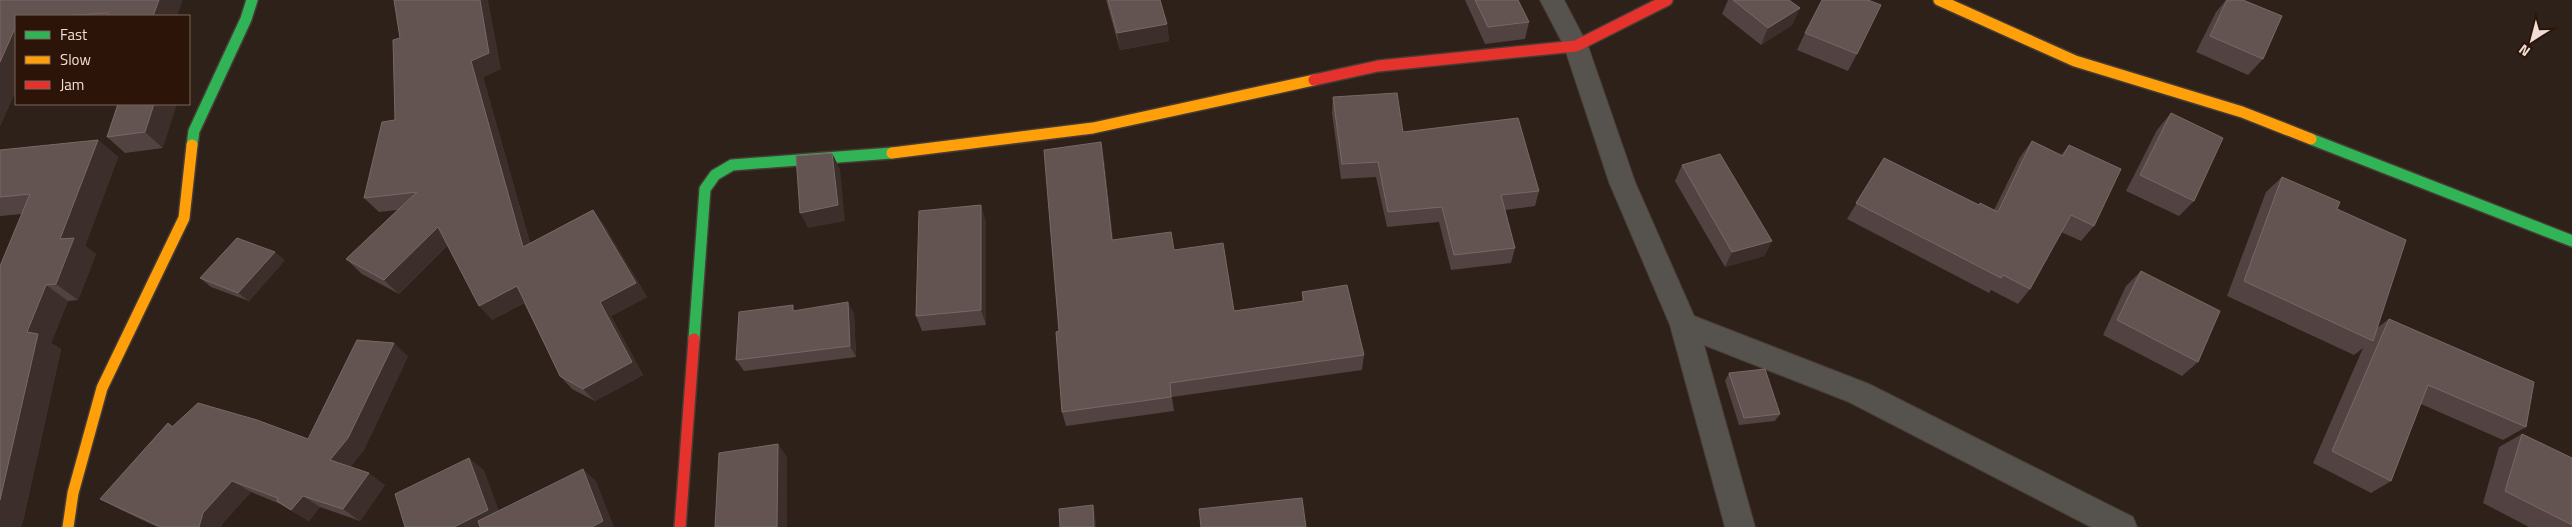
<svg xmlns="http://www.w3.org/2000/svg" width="2572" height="527" font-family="'Titillium Web',sans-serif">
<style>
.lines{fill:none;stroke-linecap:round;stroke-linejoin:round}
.street-casing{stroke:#473c35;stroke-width:2}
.fast-casing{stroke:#473c35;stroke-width:14}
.slow-casing{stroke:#473c35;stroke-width:14}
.jam-casing{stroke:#473c35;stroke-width:14}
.street{fill:#56524d;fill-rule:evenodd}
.fast{stroke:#30b455;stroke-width:11}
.slow{stroke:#ff9f0a;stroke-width:11}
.jam{stroke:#e5322d;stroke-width:11}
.wall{fill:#524241}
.shaded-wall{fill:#3c2e2a}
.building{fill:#635351;stroke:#796866}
</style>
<rect width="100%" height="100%" fill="#2e2119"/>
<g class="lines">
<defs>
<path id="street" d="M1540 0H1564L1588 46 1635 182 1694 316 1869 384 2133 517 2137 527H2091L1849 402 1704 345 1755 527H1725L1670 325 1609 182 1564 46Z"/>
<path id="fast" d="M2311 139 2572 241
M192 145 194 131 246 19 252 0
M694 339 705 189 715 175 732 165 892 153"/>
<path id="slow" d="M1939 0 2075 61 2242 112 2311 139
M892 153 1093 128 1314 80
M68 527 73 493 102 388 184 218 192 145"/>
<path id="jam" d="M1314 80 1378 66 1576 46 1667 0
M680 527 694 339"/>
</defs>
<use href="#street" class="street-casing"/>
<use href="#fast" class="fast-casing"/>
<use href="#slow" class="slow-casing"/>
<use href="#jam" class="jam-casing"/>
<use href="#street" class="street"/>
<use href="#fast" class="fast"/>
<use href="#slow" class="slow"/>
<use href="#jam" class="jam"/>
</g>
<path class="wall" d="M0 0 177 16H16V90L0 126Z
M1106 0H1160L1167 24 1169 41 1120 50Z
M1465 0H1518L1529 22 1525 39 1485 44Z
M1728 0H1789L1800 8 1792 25 1761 45 1722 14Z
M2226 0H2243L2263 59 2248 75 2196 52 2216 12Z
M1805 33 1857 54 1848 71 1797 50Z
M400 38 501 69 483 77 530 243 593 210 604 225 647 297 611 316 643 375 595 401 572 389 560 376 524 303 492 320 448 245 399 294 362 274 346 259 397 210 379 212 364 198 395 120Z
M1333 97 1403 132 1539 191 1535 206 1505 210 1515 248 1511 263 1451 270 1439 222 1387 227 1376 177 1341 179 1332 113Z
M118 104 163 148 125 153 107 137Z
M2171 113 2194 201 2179 216 2126 191 2157 130Z
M98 140 118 157 85 246 96 254 78 300 68 301 51 343 61 349 24 517 21 527H0L22 214 0 216V150Z
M2032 141 2061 155 2069 145 2094 226 2081 241 2061 232 2030 289 2018 304 1991 290 1989 293 1847 219 1884 158 1979 205 1994 210 2020 157Z
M1104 160 1113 240 1174 250 1234 311 1302 301V292L1364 355 1362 370 1172 397 1174 411 1066 426 1062 412 1059 331Z
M1682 165 1772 241 1764 256 1725 267 1675 181Z
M2282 177 2337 209 2377 328 2389 319 2526 427 2503 440 2421 404 2391 481 2371 493 2313 463 2363 348 2354 355 2227 296 2266 192Z
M986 221V325L922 331 916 316Z
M285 260 249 301 211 287 200 278Z
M2141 271 2198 362 2182 376 2103 335 2126 286Z
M796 310 854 313 856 357 744 371 736 360Z
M408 356 364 450 350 467 385 485 360 521 320 507 309 521 280 504 251 492 222 524 221 527H157L121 510 100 499 168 423 173 426 308 439Z
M1729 373 1780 414 1775 421 1739 425 1725 381Z
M2522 434 2572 458V527H2529L2483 503 2499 447Z"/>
<path class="shaded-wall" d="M159 0H183L177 16H153Z
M480 0H488L501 69 483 77 535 261 523 247 471 61Z
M1800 8 1792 25 1761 45 1768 28Z
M1167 24 1169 41 1120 50 1117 33Z
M16 26V90L0 126V62Z
M154 104H177L163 148 145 132Z
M98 140 118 157 85 246 96 254 78 300 56 284 60 239Z
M1101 142 1104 160 1115 256 1112 240Z
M832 153 840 169 845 221 808 228 800 213Z
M981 205 986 221V325L981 310Z
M593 210 604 225 647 297 611 316 643 375 595 401 583 389 600 302Z
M438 227 452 241 399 294 384 280Z
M1772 241 1764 256 1725 267 1732 252Z
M275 252 285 260 249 301 238 293Z
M46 285 68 301 51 343 61 349 24 517 21 527H0V500L27 332Z
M517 286 529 300 492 320 479 306Z
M848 302 854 313 856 357 850 346Z
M394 343 408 356 364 450 347 472 330 460Z
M778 444 787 457V527H777Z
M469 458 484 470 503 522 493 527H454Z
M583 469 596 481 614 527H592Z
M369 473 385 485 360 521 343 509Z
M232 481 251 492 222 524 221 527H199L203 513Z
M303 496 320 507 309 521 291 510Z
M1093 505 1095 512 1096 527H1094Z"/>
<path class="building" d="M0 0H159L153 16H107L108 13 63 16H16V26L0 62Z
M394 0H480L489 53 471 61 523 247 593 210 636 283 600 302 632 362 583 389 560 376 517 286 479 306 438 227 384 280 346 259 417 192 364 198 382 122 395 120 393 40 400 38Z
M1108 0H1160L1167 24 1117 33Z
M1475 0H1518L1529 22 1488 27Z
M1733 0H1789L1800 8 1768 28Z
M1822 0H1868L1881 5 1857 54 1805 33Z
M2227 0H2243L2282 16 2263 59 2210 36Z
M1397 93 1403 132 1518 118 1539 191 1501 195 1515 248 1454 255 1442 207 1388 212 1378 162 1342 164 1333 97Z
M118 104H154L145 132 107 137Z
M2171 113 2223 138 2194 201 2140 175Z
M98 140 60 239 74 238 56 284 46 285 27 332 38 334 0 500V266L30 194 0 197V150Z
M2032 141 2063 156 2069 145 2121 169 2094 226 2071 215 2030 289 2003 275 2001 278 1856 203 1884 158 1979 205 1980 203 1998 212Z
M1101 142 1112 240 1171 232 1174 250 1223 243 1234 311 1304 301 1302 292 1347 285 1364 355 1170 383 1171 397 1062 412 1056 332 1059 331 1044 150Z
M832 153 838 205 800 213 796 156Z
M1720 154 1772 241 1732 252 1682 165Z
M2282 177 2340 202 2337 209 2406 240 2373 341 2244 281Z
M981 205V310L916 316 919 211Z
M237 238 275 252 238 293 200 278Z
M2141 271 2220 311 2198 362 2117 320Z
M848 302 850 346 736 360 739 312 793 305V311Z
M2389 319 2534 382 2526 427 2428 385 2391 481 2332 451Z
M357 340 394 343 348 438 330 460 369 473 343 509 303 496 291 510 277 501 278 498 232 481 203 513 199 527H161L100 499 168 423 172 427 198 403 257 420 308 439Z
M1765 369 1780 414 1744 418 1729 373Z
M2522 434 2572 458V525L2505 491Z
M778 444 777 527H715L719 453Z
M469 458 488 510 454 527H405L395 494Z
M583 469 603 521 592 527H480L478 521Z
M1302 498 1306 527H1201L1199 509Z
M1093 505 1094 527H1060L1059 509Z"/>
<rect x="15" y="15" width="175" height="90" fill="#2c1408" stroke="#7a655a"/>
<rect x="25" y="31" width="25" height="8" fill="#30b455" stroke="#7a655a"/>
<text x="60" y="40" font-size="15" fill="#f0ded6">Fast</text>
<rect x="25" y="56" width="25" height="8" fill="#ff9f0a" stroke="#7a655a"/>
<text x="60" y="65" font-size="15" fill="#f0ded6">Slow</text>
<rect x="25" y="81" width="25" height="8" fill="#e5322d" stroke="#7a655a"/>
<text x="60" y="90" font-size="15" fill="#f0ded6">Jam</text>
<g transform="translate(2532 40) rotate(216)" stroke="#2c1408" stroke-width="4" paint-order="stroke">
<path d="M0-4L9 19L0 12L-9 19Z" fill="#f0ded6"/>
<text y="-8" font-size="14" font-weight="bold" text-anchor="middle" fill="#f0ded6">N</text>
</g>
</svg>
